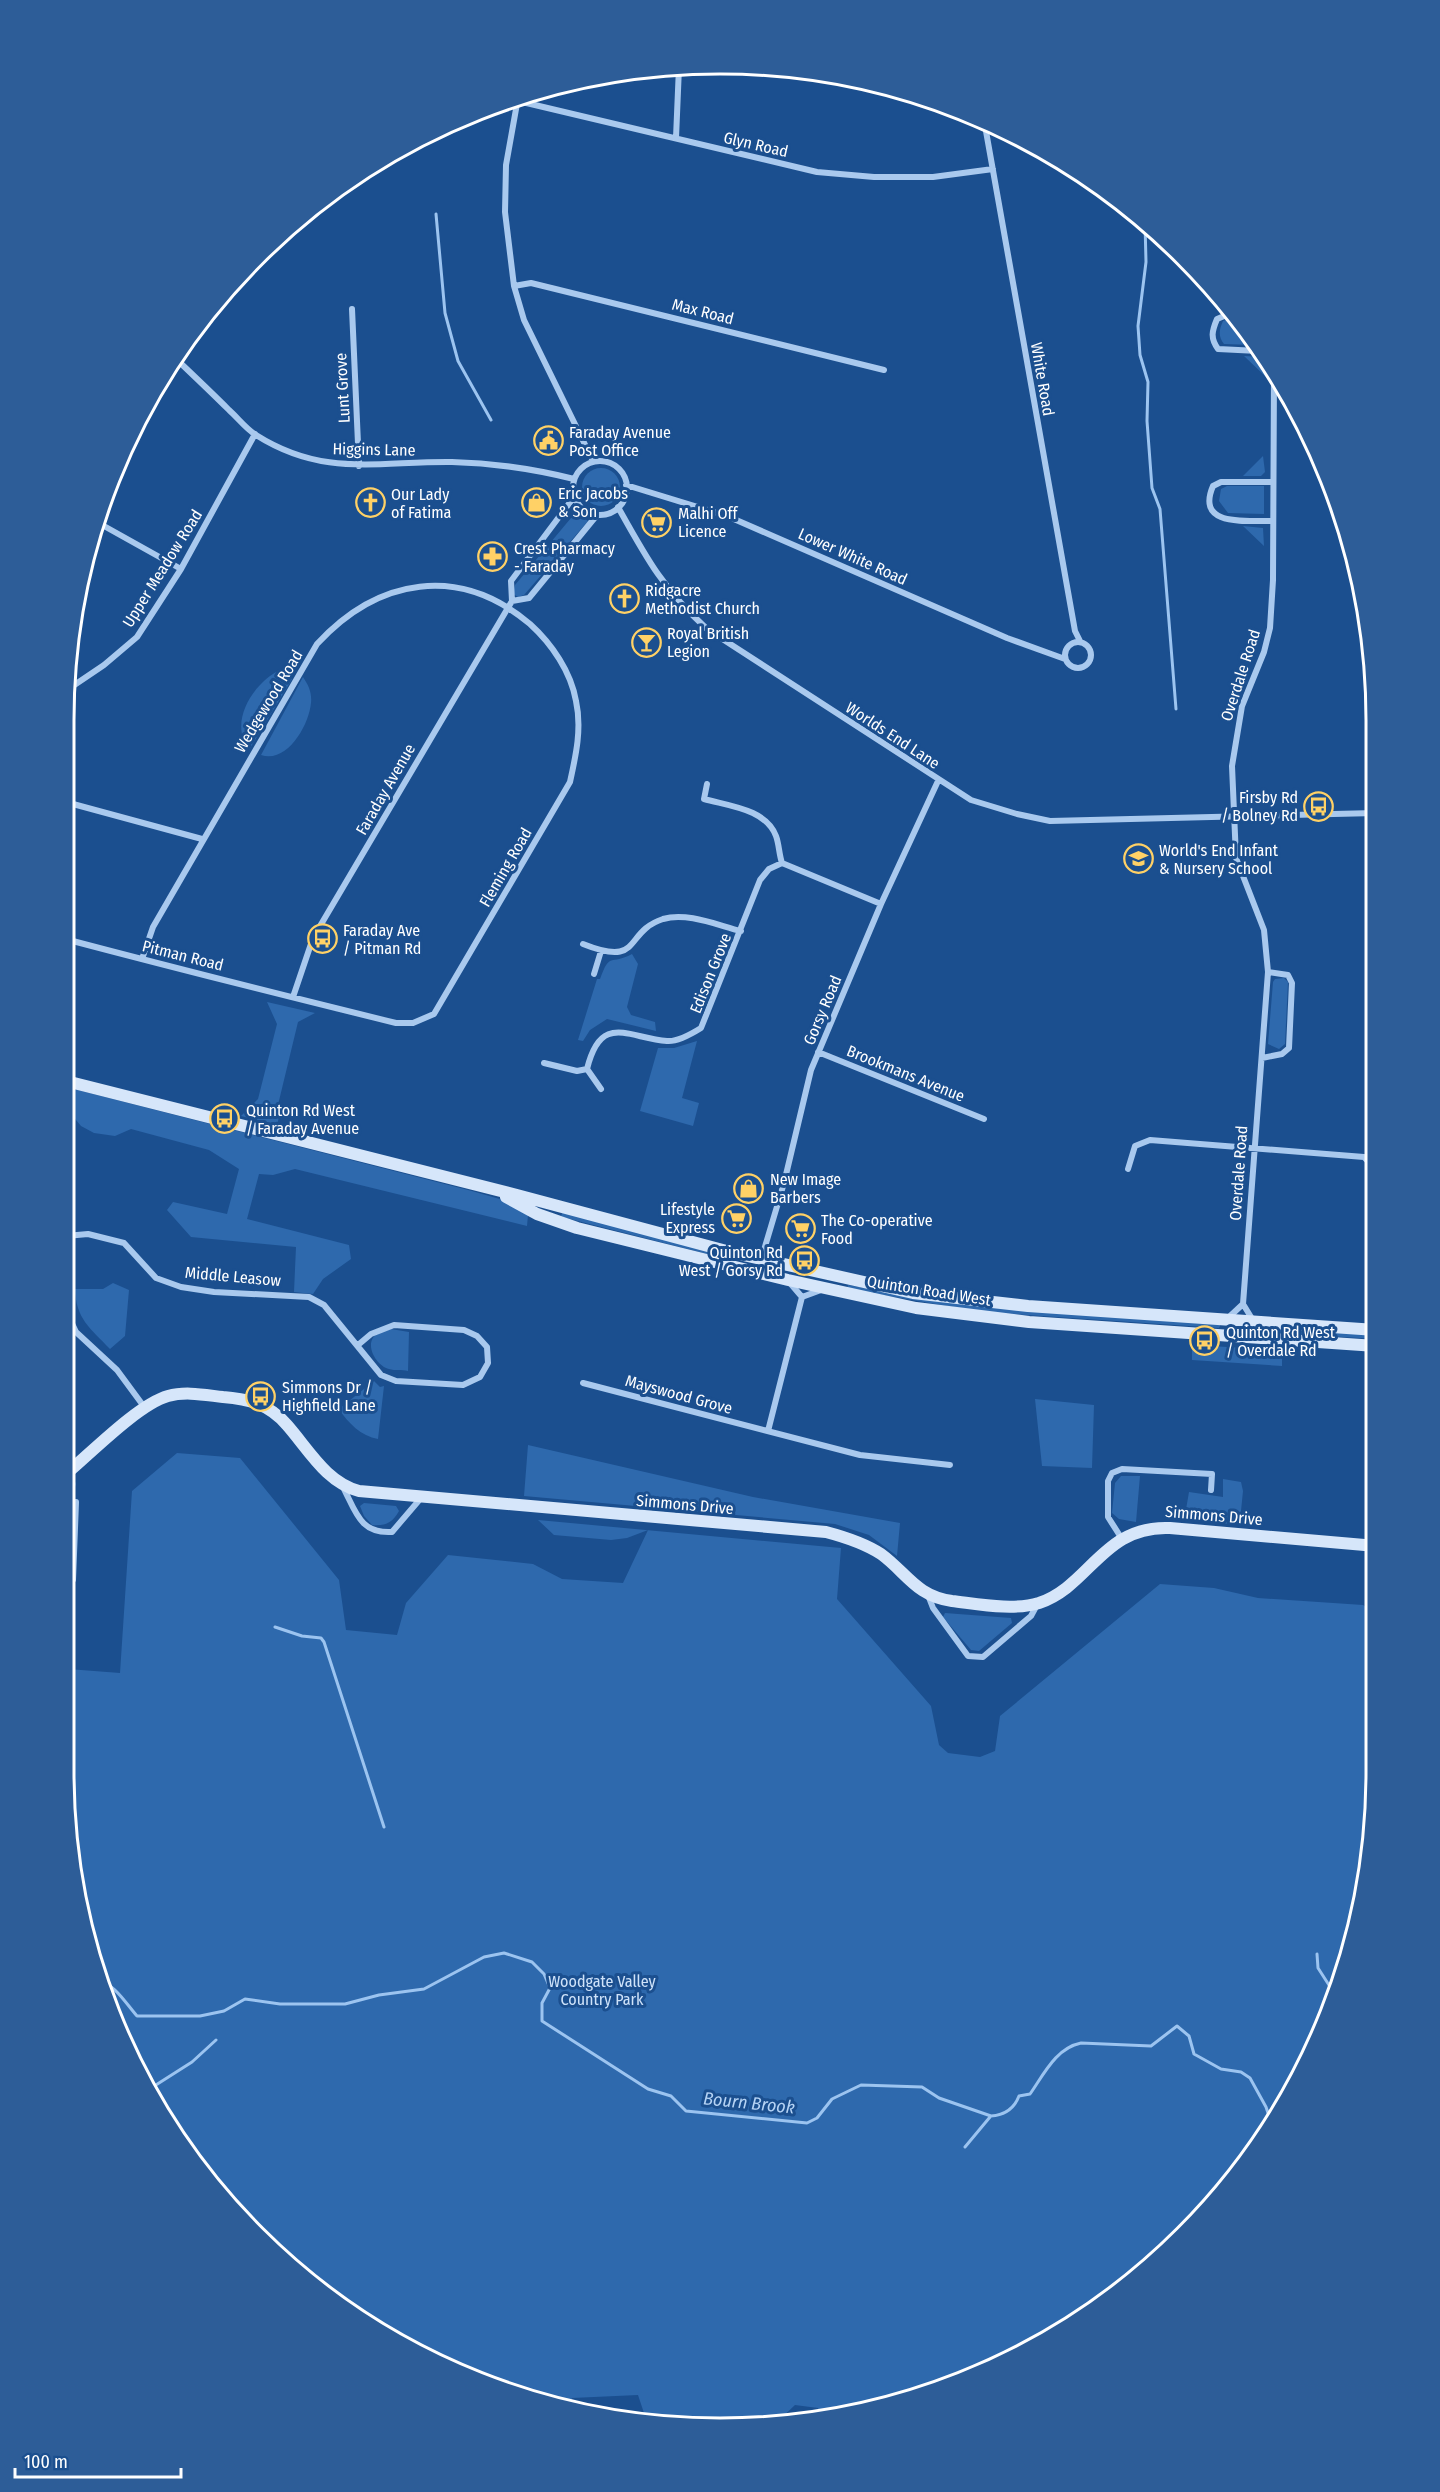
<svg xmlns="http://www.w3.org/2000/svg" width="1440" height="2492" font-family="'Fira Sans Condensed',sans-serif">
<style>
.green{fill:#2e69ad}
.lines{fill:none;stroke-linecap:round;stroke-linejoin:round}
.stream{stroke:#9cc4f0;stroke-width:3}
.street{stroke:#a9c9ee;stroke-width:6}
.secondary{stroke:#d6e6fa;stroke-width:12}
.labels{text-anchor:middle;stroke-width:6;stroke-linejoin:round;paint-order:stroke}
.street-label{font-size:16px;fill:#fff;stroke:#1b4f8f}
.poi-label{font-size:16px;fill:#fff;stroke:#1b4f8f;text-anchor:start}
.park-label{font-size:16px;fill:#cfe3fa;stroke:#1b4f8f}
.water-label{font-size:18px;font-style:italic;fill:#b5d3f5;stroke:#1b4f8f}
.rim{fill:none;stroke:#fff;stroke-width:3}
</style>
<rect width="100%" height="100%" fill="#1b4f8f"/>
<path class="green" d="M1232 318 1254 345 1224 344C1218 336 1219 330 1223 321Z
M1244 356 1263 357 1267 363 1266 377Z
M1263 456 1265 472 1261 476H1243Z
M582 487a19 19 0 1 1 38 0a19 19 0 1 1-38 0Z
M1227 486H1264V514L1228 513 1219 501 1221 489Z
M576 512 588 521 524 595 518 597 513 594 515 585Z
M1243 526 1263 528 1264 546Z
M276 672 291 673 292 679 249 750C229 723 251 687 276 672Z
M303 677C309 686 312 693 311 703 309 725 287 764 261 755Z
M632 954 638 964 627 1007 631 1015 655 1022 656 1031 607 1019 590 1030 583 1041 578 1040 597 979H600C610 951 610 966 632 954Z
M1284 978 1288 982 1285 1044 1279 1049 1268 1044 1273 982 1275 979Z
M267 1002 315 1013 298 1022 277 1109 280 1113 277 1125 241 1116 258 1099 277 1024Z
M697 1041 682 1098 699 1103 693 1126 640 1111 658 1048H674Z
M66 1087 472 1191 513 1203 528 1215 527 1226 295 1169 273 1175 259 1174 247 1219 349 1245 351 1259 323 1279 313 1294 294 1292 296 1247 191 1237 167 1210 173 1202 227 1214 239 1169 209 1150 131 1129 115 1136 94 1133 81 1126 71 1114 66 1112Z
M563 1211 730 1257 727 1259 566 1218 561 1216Z
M113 1283 129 1290 125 1336 110 1349C90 1328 76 1319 75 1289H103Z
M848 1285 910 1296 1220 1323V1326L1219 1328 983 1312 847 1289Z
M1265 1326 1376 1333V1339L1264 1332Z
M391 1329 409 1332 408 1371C402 1369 395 1371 389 1369 376 1366 363 1343 377 1334 380 1332 387 1331 391 1329Z
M1192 1345 1282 1350V1366L1192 1360Z
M374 1381 380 1387 384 1386 378 1439C361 1436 348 1423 339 1409Z
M1035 1399 1094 1405 1092 1468 1042 1466Z
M528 1445 753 1497 900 1523 897 1556 869 1535 835 1524 524 1496Z
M177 1453 240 1458 339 1580 346 1630 397 1635 406 1603 448 1555 533 1564 562 1579 623 1583 648 1530 627 1538 611 1540 554 1535 538 1520 841 1548 837 1599 931 1706 939 1745 948 1753 980 1757 995 1751 1000 1716 1160 1584 1214 1588 1258 1598 1363 1605 1376 1613V1815L1342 1983 1266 2137 1214 2205 1120 2293 1048 2341 932 2394 848 2416 819 2419 818 2408 795 2405 775 2424 720 2429 646 2419 638 2395 572 2398 568 2409 550 2407 430 2361 355 2318 256 2237 199 2172 131 2063 98 1983 69 1858 68 1669 120 1673 132 1491Z
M72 1474 76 1484 67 1511V1478Z
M1121 1476H1140L1136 1522 1119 1519 1112 1513 1115 1483Z
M1223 1479 1241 1482 1243 1491 1240 1521 1233 1524 1184 1521 1189 1492 1223 1497Z
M364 1503 396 1506 399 1511C392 1523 386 1526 372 1525L364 1516 360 1506Z
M945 1613 1011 1618 1012 1623 979 1651 971 1650 943 1617Z"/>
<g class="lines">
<path class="stream" d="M436 214 445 313 458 361 491 420
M1145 223 1146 262 1138 326 1140 355 1148 382 1147 421 1152 488 1160 509 1176 709
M275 1627 302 1636 321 1638 324 1642 384 1827
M1317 1954 1318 1968 1336 1996
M98 1982C113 1981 127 2005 137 2016H200L224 2011 245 1999 280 2004H345L379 1995 424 1989 484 1957 504 1953 532 1962 544 1974 550 1988 542 2003V2021L648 2089 671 2096 686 2111 807 2123 817 2118 832 2099 861 2085 922 2087 939 2098 991 2116C1005 2115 1014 2109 1019 2096L1030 2094C1044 2074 1056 2048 1081 2043L1151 2046 1177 2026 1189 2036 1194 2054 1221 2069 1241 2072 1250 2078 1266 2107 1269 2116 1260 2145
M148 2090 192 2062 216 2040
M965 2147 990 2117"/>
<path class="street" d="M518 98 506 165 505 212 514 286 524 320 593 461
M518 101 817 172 874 177H933L993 169
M984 120 1075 631 1080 641
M676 138 679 67
M514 286 531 283 884 370
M352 309 359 466
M1229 314 1217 319C1212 331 1210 338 1218 349L1258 351
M173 356C192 374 211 392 229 410 238 418 246 429 256 435 324 478 378 461 452 462 493 463 534 469 574 479
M573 488a27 27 0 1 1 54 0a27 27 0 1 1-54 0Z
M626 485 727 516 1007 638 1065 659
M618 507C647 559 663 589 707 629L971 800 1017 814 1050 821 1376 813
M95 521 181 569
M1273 521C1248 520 1195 528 1213 486L1221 482H1273
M512 601 529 598 597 515
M1065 655a13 13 0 1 1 26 0a13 13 0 1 1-26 0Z
M64 692 104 665 137 637 181 569 255 434
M707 784 704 799C729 806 766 809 776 836 779 844 779 854 782 863
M65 799 73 804 202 839
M65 939C175 968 286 996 396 1023H413L434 1014 570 782C576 755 582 728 576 701 571 672 552 644 530 624 459 564 378 578 317 644L153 927 142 959
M583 944C643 968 623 932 663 919 687 912 717 925 741 931
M594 974 601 951
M293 997 313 938 512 601 511 581 574 497
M818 1052 984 1119
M1262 1058 1282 1054 1289 1048 1292 983 1288 975 1268 972
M544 1063 577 1071 587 1069
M601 1089 587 1069C601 1012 628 1038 667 1041 677 1042 693 1033 701 1028L760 880 769 869 782 863 881 904
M1128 1169 1135 1146 1150 1140 1364 1157 1376 1170
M66 1236 88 1234 124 1243 156 1278 181 1287 214 1292 309 1297 324 1305 381 1375 396 1381 463 1385 480 1377 488 1363 487 1347 477 1336 464 1330 394 1325 371 1334 358 1345
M761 1260 784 1183 811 1070 881 904 938 781
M790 1283 802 1297
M802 1297 821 1290
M67 1313 76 1332 117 1370 145 1408
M1228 1318 1243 1304
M1254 1322 1243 1304 1268 972 1264 930 1236 858 1232 766 1242 706 1264 652 1270 628 1273 580 1274 373
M583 1383 860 1455 950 1465
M768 1431 802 1297
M343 1487C356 1512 360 1534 392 1532L421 1498
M1122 1539 1108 1517V1481L1112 1473 1122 1469 1212 1474 1211 1490
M68 1585 73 1580 76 1502
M928 1595 933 1608 968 1656 983 1657 1031 1616 1038 1603"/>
<path class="secondary" d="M66 1081 517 1195 734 1253 913 1293 1028 1306 1376 1330
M506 1197 537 1214 577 1228 788 1280 916 1308 1029 1322 1376 1346
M67 1473C92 1452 139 1404 168 1396 186 1391 205 1395 223 1397 249 1399 269 1404 287 1425 309 1450 326 1482 359 1491L826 1532C845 1537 864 1543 881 1554 907 1573 916 1596 952 1601 978 1604 1013 1611 1039 1603 1090 1586 1103 1525 1170 1528L1376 1546"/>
</g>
<defs>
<symbol id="civic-ring" viewBox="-11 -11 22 22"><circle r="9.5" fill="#1b4f8f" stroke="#ffd166" stroke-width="1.5"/><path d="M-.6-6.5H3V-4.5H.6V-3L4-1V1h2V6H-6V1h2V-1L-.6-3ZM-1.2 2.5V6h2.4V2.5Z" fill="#ffd166"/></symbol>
<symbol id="shop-ring" viewBox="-11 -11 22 22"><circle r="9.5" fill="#1b4f8f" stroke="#ffd166" stroke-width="1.5"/><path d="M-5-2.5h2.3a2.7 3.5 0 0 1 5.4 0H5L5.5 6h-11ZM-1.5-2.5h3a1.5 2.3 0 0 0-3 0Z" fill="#ffd166"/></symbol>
<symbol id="church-ring" viewBox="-11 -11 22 22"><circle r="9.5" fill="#1b4f8f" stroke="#ffd166" stroke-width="1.5"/><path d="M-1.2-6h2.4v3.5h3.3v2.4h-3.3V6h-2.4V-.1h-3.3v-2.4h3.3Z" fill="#ffd166"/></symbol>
<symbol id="supermarket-ring" viewBox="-11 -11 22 22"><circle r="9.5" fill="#1b4f8f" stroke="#ffd166" stroke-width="1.5"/><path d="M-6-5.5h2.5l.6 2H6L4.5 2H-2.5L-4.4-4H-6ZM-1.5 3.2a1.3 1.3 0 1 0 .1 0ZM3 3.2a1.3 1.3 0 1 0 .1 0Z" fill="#ffd166"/></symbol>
<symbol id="pharmacy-ring" viewBox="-11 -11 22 22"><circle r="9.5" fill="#1b4f8f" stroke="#ffd166" stroke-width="1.5"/><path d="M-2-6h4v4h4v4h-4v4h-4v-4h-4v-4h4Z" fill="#ffd166"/></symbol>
<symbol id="bar-ring" viewBox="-11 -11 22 22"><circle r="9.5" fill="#1b4f8f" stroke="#ffd166" stroke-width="1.5"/><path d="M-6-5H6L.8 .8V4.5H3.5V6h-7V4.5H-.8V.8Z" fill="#ffd166"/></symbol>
<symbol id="bus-ring" viewBox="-11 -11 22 22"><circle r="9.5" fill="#1b4f8f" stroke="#ffd166" stroke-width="1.5"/><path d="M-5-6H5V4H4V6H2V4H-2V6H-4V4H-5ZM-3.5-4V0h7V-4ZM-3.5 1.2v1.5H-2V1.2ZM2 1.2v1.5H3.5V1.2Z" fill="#ffd166"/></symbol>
<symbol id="school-ring" viewBox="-11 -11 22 22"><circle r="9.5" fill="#1b4f8f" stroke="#ffd166" stroke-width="1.5"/><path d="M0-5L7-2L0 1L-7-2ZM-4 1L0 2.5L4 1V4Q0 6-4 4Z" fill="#ffd166"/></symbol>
</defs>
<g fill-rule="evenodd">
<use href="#civic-ring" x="532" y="424" width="33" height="33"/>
<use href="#shop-ring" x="520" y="486" width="33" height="33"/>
<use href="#church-ring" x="354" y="486" width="33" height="33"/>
<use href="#supermarket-ring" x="640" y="506" width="33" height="33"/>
<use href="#pharmacy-ring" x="476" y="540" width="33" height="33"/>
<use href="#church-ring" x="608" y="582" width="33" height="33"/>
<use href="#bar-ring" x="630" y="626" width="33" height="33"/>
<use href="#bus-ring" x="1302" y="790" width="33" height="33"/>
<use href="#school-ring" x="1122" y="842" width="33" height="33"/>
<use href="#bus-ring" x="306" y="922" width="33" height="33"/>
<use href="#bus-ring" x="208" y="1102" width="33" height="33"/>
<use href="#shop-ring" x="732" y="1172" width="33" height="33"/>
<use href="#supermarket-ring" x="720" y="1202" width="33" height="33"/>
<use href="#supermarket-ring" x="784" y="1212" width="33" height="33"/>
<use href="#bus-ring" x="788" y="1244" width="33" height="33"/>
<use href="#bus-ring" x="1188" y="1324" width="33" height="33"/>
<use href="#bus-ring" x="244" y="1380" width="33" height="33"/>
</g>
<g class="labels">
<g class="street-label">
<text transform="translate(756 144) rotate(13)" y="6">Glyn Road</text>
<text transform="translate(703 311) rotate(14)" y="6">Max Road</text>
<text transform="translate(1043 379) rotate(80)" y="6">White Road</text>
<text transform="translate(342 388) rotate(-93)" y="6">Lunt Grove</text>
<text transform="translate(374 449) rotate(1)" y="6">Higgins Lane</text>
<text transform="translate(853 556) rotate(24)" y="6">Lower White Road</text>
<text transform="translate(162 568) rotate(-58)" y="6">Upper Meadow Road</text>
<text transform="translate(1240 675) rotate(-72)" y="6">Overdale Road</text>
<text transform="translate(268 701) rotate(-59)" y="6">Wedgewood Road</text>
<text transform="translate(893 735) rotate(33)" y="6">Worlds End Lane</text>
<text transform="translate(385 789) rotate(-60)" y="6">Faraday Avenue</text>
<text transform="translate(505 867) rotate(-60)" y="6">Fleming Road</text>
<text transform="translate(183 955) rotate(14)" y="6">Pitman Road</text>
<text transform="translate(710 973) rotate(-68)" y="6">Edison Grove</text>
<text transform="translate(822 1010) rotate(-67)" y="6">Gorsy Road</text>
<text transform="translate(906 1073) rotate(22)" y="6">Brookmans Avenue</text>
<text transform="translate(1238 1173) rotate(-86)" y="6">Overdale Road</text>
<text transform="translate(233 1276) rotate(5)" y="6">Middle Leasow</text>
<text transform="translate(929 1290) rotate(9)" y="6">Quinton Road West</text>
<text transform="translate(679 1394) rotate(15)" y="6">Mayswood Grove</text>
<text transform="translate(685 1504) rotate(5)" y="6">Simmons Drive</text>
<text transform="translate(1214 1515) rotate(5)" y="6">Simmons Drive</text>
</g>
<g class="poi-label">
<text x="569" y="438">Faraday Avenue<tspan x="569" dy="18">Post Office</tspan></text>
<text x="558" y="499">Eric Jacobs<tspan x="558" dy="18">&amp; Son</tspan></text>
<text x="391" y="500">Our Lady<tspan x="391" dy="18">of Fatima</tspan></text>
<text x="678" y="519">Malhi Off<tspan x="678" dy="18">Licence</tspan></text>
<text x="514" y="554">Crest Pharmacy<tspan x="514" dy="18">- Faraday</tspan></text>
<text x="645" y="596">Ridgacre<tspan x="645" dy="18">Methodist Church</tspan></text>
<text x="667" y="639">Royal British<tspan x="667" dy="18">Legion</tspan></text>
<text x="1298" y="803" text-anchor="end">Firsby Rd<tspan x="1298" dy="18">/ Bolney Rd</tspan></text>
<text x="1159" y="856">World's End Infant<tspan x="1159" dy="18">&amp; Nursery School</tspan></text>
<text x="343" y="936">Faraday Ave<tspan x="343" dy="18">/ Pitman Rd</tspan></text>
<text x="246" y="1116">Quinton Rd West<tspan x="246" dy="18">/ Faraday Avenue</tspan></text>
<text x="770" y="1185">New Image<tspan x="770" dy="18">Barbers</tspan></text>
<text x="715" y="1215" text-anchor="end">Lifestyle<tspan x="715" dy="18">Express</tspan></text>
<text x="821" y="1226">The Co-operative<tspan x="821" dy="18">Food</tspan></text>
<text x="783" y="1258" text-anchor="end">Quinton Rd<tspan x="783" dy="18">West / Gorsy Rd</tspan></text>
<text x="1226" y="1338">Quinton Rd West<tspan x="1226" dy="18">/ Overdale Rd</tspan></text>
<text x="282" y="1393">Simmons Dr /<tspan x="282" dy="18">Highfield Lane</tspan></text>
</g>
<g class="park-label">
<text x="602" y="1987">Woodgate Valley<tspan x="602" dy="18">Country Park</tspan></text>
</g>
<g class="water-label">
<text transform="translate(749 2103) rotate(6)" y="6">Bourn Brook</text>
</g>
</g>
<path d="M0 0H1440V2492H0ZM720 74H720A646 646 0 0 1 1366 720V1772A646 646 0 0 1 720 2418H720A646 646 0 0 1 74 1772V720A646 646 0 0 1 720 74Z" fill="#2d5d98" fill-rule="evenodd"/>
<path class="rim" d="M720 74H720A646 646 0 0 1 1366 720V1772A646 646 0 0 1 720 2418H720A646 646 0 0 1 74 1772V720A646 646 0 0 1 720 74Z"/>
<path d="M15 2468v9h166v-9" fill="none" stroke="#ffffff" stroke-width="3"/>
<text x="24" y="2468" font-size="18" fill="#ffffff" stroke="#1b4f8f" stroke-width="4.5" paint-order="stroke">100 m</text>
</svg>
